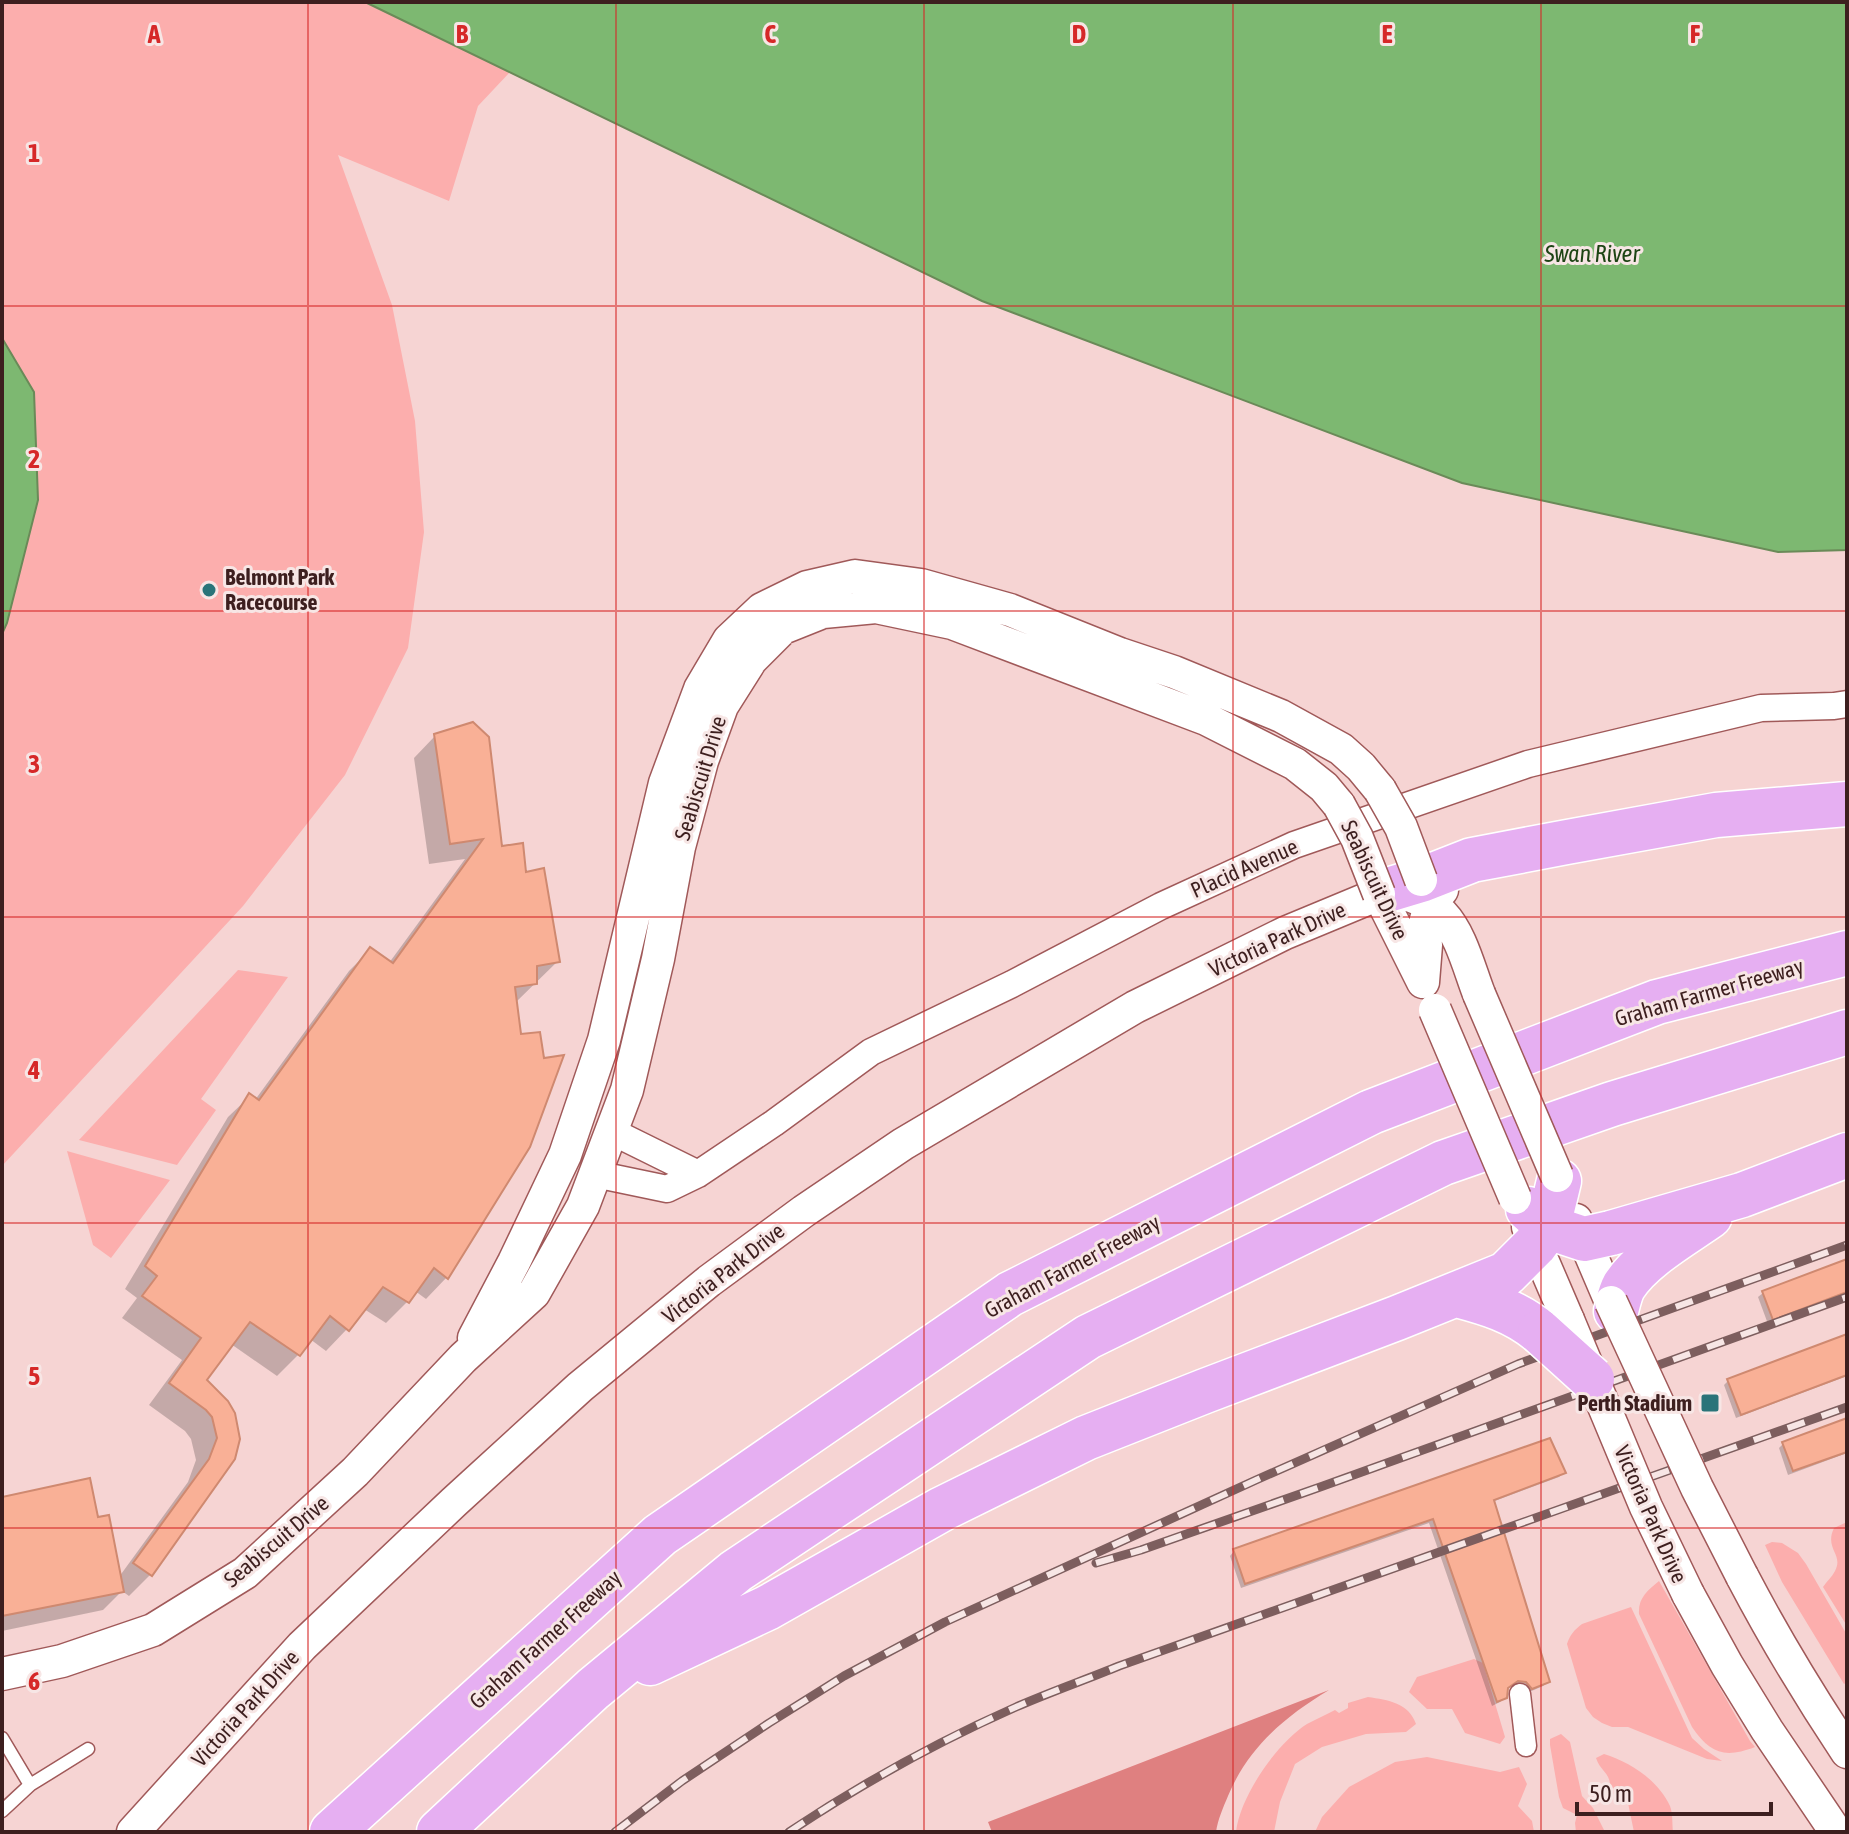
<svg xmlns="http://www.w3.org/2000/svg" width="1849" height="1834" font-family="'Asap Condensed',sans-serif">
<style>
.green{fill:#fcaead}
.forest{fill:#df8080}
.water{fill:#7db871;stroke:#6a8a58;stroke-width:2}
.shadow{fill:#0003}
.building{fill:#f9b096;stroke:#cf8970;stroke-width:2}
.lines{fill:none;stroke-linecap:round;stroke-linejoin:round}
.service-casing{stroke:#a05959;stroke-width:15}
.pedestrian-casing{stroke:#a05959;stroke-width:23}
.minor-casing{stroke:#a05959;stroke-width:29}
.tertiary-casing{stroke:#a05959;stroke-width:35}
.motorway-casing{stroke:#fff;stroke-width:47}
.service{stroke:#fff;stroke-width:12}
.pedestrian{stroke:#fff;stroke-width:20}
.minor{stroke:#fff;stroke-width:26}
.tertiary{stroke:#fff;stroke-width:32}
.motorway{stroke:#e6aff2;stroke-width:44}
.rail-casing{stroke:#7d5e5e;stroke-width:9}
.rail{stroke:#f7e6e5;stroke-width:6;stroke-dasharray:18;stroke-linecap:butt}
.tertiary-bridge-casing{stroke:#a05959;stroke-width:35;stroke-linecap:butt}
.motorway-bridge-casing{stroke:#fff;stroke-width:47;stroke-linecap:butt}
.tertiary-bridge{stroke:#fff;stroke-width:32}
.motorway-bridge{stroke:#e6aff2;stroke-width:44}
.grid{fill:none;stroke:#d62828;stroke-width:2;stroke-opacity:0.55}
.poi-dot{fill:#2a7479;stroke:#f7e6e5;stroke-width:3}
.labels{text-anchor:middle;stroke-width:6;stroke-linejoin:round;paint-order:stroke}
.poi-label{font-size:22px;font-weight:bold;fill:#3d1f1f;stroke:#f7e6e5;text-anchor:start}
.street-label{font-size:22px;fill:#3d1f1f;stroke:#f7e6e5}
.water-label{font-size:24px;font-style:italic;fill:#1d4414;stroke:#f7e6e5}
.grid-label{font-size:26px;text-anchor:middle;font-weight:bold;fill:#d62828;stroke:#f7e6e5;stroke-width:6;stroke-linejoin:round;paint-order:stroke}
</style>
<rect width="100%" height="100%" fill="#f6d4d3"/>
<path class="green" d="M2 2H365L510 72 478 106 449 201 338 155 392 305 415 421 424 532 408 648 345 775 243 906 2 1166Z
M238 970 288 977 201 1099 216 1110 177 1165 79 1140Z
M67 1151 170 1180 111 1258 93 1245Z
M1847 1522V1626L1823 1587C1827 1581 1832 1577 1835 1571 1844 1554 1824 1549 1834 1528Z
M1772 1542 1782 1543 1798 1553 1806 1564 1847 1635V1682L1844 1684 1782 1582 1765 1545Z
M1659 1581 1750 1741 1755 1747C1724 1759 1710 1753 1692 1727L1639 1614C1638 1598 1647 1591 1659 1581Z
M1631 1607 1692 1738 1704 1749 1722 1761 1707 1759 1628 1727H1612L1602 1723 1593 1717 1586 1708 1567 1644C1570 1635 1574 1630 1582 1624Z
M1474 1659 1483 1663 1505 1737 1500 1744 1465 1733 1452 1709H1427L1409 1692 1417 1677Z
M1368 1697C1388 1700 1409 1703 1416 1724L1406 1732 1366 1734 1322 1747 1295 1764 1280 1802 1274 1832H1236C1240 1796 1277 1743 1307 1724 1316 1719 1326 1715 1335 1710L1339 1713 1348 1708V1703Z
M1561 1734 1570 1742 1582 1796 1593 1808 1605 1832H1576L1575 1823 1577 1815 1563 1808 1559 1797 1550 1745V1739Z
M1604 1754C1630 1762 1658 1780 1670 1806 1673 1814 1672 1823 1673 1832H1634L1628 1803 1610 1792C1612 1772 1601 1773 1596 1758Z
M1427 1757 1500 1772 1519 1767 1527 1784 1518 1806 1532 1821 1534 1832H1315L1322 1817 1349 1787 1395 1762Z"/>
<path class="forest" d="M1329 1690C1284 1717 1248 1748 1228 1796 1223 1808 1218 1819 1216 1832H992L988 1822Z"/>
<path class="water" d="M365 2H1847V550L1778 552 1462 483 982 301Z
M2 338 34 392 38 500 7 623 2 634Z"/>
<path class="shadow" d="M435 736 500 848 524 874 558 961 515 1003 447 1277 426 1299 415 1291 407 1302 386 1323 364 1309 347 1329 326 1351 310 1339 298 1355 277 1376 231 1344 204 1380 231 1462 150 1575 129 1596 122 1591 103 1610 2 1631V1499L97 1520 119 1577 188 1482 196 1460 191 1439 185 1431 149 1405 182 1360 122 1318 137 1298 125 1289 228 1117 250 1096 255 1100 349 971 370 950 389 963 465 859 429 864 414 758Z
M1847 1261V1294L1768 1324 1758 1297 1763 1293Z
M1847 1336V1376L1736 1418 1724 1385 1728 1381Z
M1847 1420V1453L1788 1475 1779 1448 1783 1444Z
M1564 1472 1559 1477 1492 1502 1548 1682 1543 1686 1527 1693 1521 1686 1511 1685 1506 1689V1697L1500 1702 1492 1706 1429 1523 1241 1588 1230 1556 1234 1551Z"/>
<path class="building" d="M473 722 489 737 502 846 523 843 526 872 544 868 560 962 537 966V984L515 987 521 1034 540 1032 544 1058 564 1055 530 1147 448 1279 434 1268 409 1303 383 1287 349 1331 330 1316 300 1356 250 1322 207 1380 228 1401 235 1413 240 1439 235 1459 152 1576 133 1563 209 1459 217 1438 212 1417 206 1410 169 1383 201 1338 142 1296 157 1276 145 1266 249 1093 259 1100 370 947 393 963 483 839 450 844 434 734Z
M1847 1259V1292L1773 1320 1762 1291Z
M1847 1334V1375L1741 1415 1727 1379Z
M1847 1418V1452L1793 1471 1782 1442Z
M1550 1438 1566 1473 1494 1500 1550 1682 1532 1689 1526 1682 1518 1681 1508 1688 1507 1698 1497 1702 1433 1519 1245 1584 1233 1549Z
M90 1478 98 1517 109 1515 124 1592 2 1616V1497Z"/>
<g class="lines">
<defs>
<path id="service" d="M2 1738 30 1785 2 1811
M30 1785 88 1749"/>
<path id="pedestrian" d="M1520 1694 1526 1746"/>
<path id="minor" d="M611 1131 698 1174
M595 1174 667 1189 698 1174 774 1123 871 1052 1012 984 1161 906 1294 845 1528 764 1761 708 1834 706 1847 704"/>
<path id="tertiary" d="M1379 894 1423 982
M1423 982 1426 945 1424 927 1430 905 1442 890
M1576 1220 1611 1302
M1528 1227 1568 1320
M474 1338 514 1262 565 1155 604 1040 665 783 700 689 729 640 762 609 807 587 855 576 921 585 1010 610 1120 654 1174 672 1281 716 1341 749 1361 767 1380 790
M1742 1576C1774 1637 1809 1695 1847 1752
M1688 1594 1727 1665 1767 1730 1836 1832
M2 1674 62 1661 153 1630 245 1573 355 1472 463 1358 534 1293 583 1206 627 1090 658 959 679 847 702 761 722 706 751 660 783 628 823 612 876 607 952 623 1206 719 1295 764 1324 787 1339 805
M133 1832 302 1646 454 1502 580 1387 709 1281 804 1211 903 1144 1135 1007 1285 933 1391 889C1408 895 1429 900 1442 914 1461 934 1469 968 1479 994"/>
<path id="motorway" d="M1391 889 1421 880 1472 860 1567 842 1716 815 1847 804
M1528 1209 1548 1227 1584 1239 1611 1233 1742 1195 1847 1155
M1457 1295C1487 1303 1515 1311 1540 1332
M1616 1311C1618 1303 1620 1293 1624 1286 1642 1258 1683 1235 1710 1216
M650 1663 767 1608 942 1509 1086 1438 1205 1391 1397 1318 1506 1274 1535 1245 1548 1227 1559 1181
M332 1832 660 1535 1010 1294 1371 1112 1657 1002 1847 953
M439 1832 593 1689 736 1571 1088 1337 1443 1163 1612 1104 1847 1032"/>
</defs>
<use href="#service" class="service-casing"/>
<use href="#pedestrian" class="pedestrian-casing"/>
<use href="#minor" class="minor-casing"/>
<use href="#tertiary" class="tertiary-casing"/>
<use href="#motorway" class="motorway-casing"/>
<use href="#service" class="service"/>
<use href="#pedestrian" class="pedestrian"/>
<use href="#minor" class="minor"/>
<use href="#tertiary" class="tertiary"/>
<use href="#motorway" class="motorway"/>
<defs>
<path id="rail" d="M1096 1563 1141 1550 1323 1486 1847 1297
M615 1832 682 1781 769 1723 844 1676 945 1622 1256 1480 1518 1364 1847 1245
M789 1832C861 1784 937 1742 1016 1707 1050 1692 1085 1680 1119 1666L1847 1407"/>
</defs>
<use href="#rail" class="rail-casing"/>
<use href="#rail" class="rail"/>
<defs>
<path id="tertiary-bridge" d="M1380 790 1401 827 1421 880
M1339 805 1357 838 1379 894
M1479 994 1557 1176
M1435 1010 1515 1198
M1611 1302 1697 1488 1742 1576
M1568 1320 1646 1507 1688 1594"/>
<path id="motorway-bridge" d="M1540 1332 1592 1379"/>
</defs>
<use href="#tertiary-bridge" class="tertiary-bridge-casing"/>
<use href="#motorway-bridge" class="motorway-bridge-casing"/>
<use href="#tertiary-bridge" class="tertiary-bridge"/>
<use href="#motorway-bridge" class="motorway-bridge"/>
</g>
<path class="grid" d="M308 2V1832M616 2V1832M924 2V1832M1233 2V1832M1541 2V1832M2 306H1847M2 611H1847M2 917H1847M2 1223H1847M2 1528H1847"/>
<g class="poi-dot">
<circle cx="209" cy="590" r="8"/>
<rect x="1700" y="1393" width="20" height="20" rx="4"/>
</g>
<g class="labels">
<g class="poi-label">
<text x="225" y="585">Belmont Park<tspan x="225" dy="25">Racecourse</tspan></text>
<text x="1692" y="1411" text-anchor="end">Perth Stadium</text>
</g>
<g class="street-label">
<text transform="translate(700 778) rotate(-73)" y="8">Seabiscuit Drive</text>
<text transform="translate(1244 868) rotate(-24)" y="8">Placid Avenue</text>
<text transform="translate(1375 880) rotate(65)" y="8">Seabiscuit Drive</text>
<text transform="translate(1277 939) rotate(-25)" y="8">Victoria Park Drive</text>
<text transform="translate(1709 992) rotate(-16)" y="8">Graham Farmer Freeway</text>
<text transform="translate(1072 1266) rotate(-28)" y="8">Graham Farmer Freeway</text>
<text transform="translate(723 1273) rotate(-38)" y="8">Victoria Park Drive</text>
<text transform="translate(1651 1514) rotate(66)" y="8">Victoria Park Drive</text>
<text transform="translate(276 1541) rotate(-40)" y="8">Seabiscuit Drive</text>
<text transform="translate(545 1639) rotate(-42)" y="8">Graham Farmer Freeway</text>
<text transform="translate(245 1708) rotate(-48)" y="8">Victoria Park Drive</text>
</g>
<g class="water-label">
<text x="1592" y="262">Swan River</text>
</g>
</g>
<g class="grid-label">
<text x="154" y="43">A</text>
<text x="462" y="43">B</text>
<text x="770" y="43">C</text>
<text x="1079" y="43">D</text>
<text x="1387" y="43">E</text>
<text x="1695" y="43">F</text>
<text x="34" y="162">1</text>
<text x="34" y="468">2</text>
<text x="34" y="773">3</text>
<text x="34" y="1079">4</text>
<text x="34" y="1385">5</text>
<text x="34" y="1690">6</text>
</g>
<rect width="1849" height="1834" fill="none" stroke="#3d1f1f" stroke-width="8"/>
<path d="M1577 1802v12h194v-12" fill="none" stroke="#3d1f1f" stroke-width="4"/>
<text x="1589" y="1802" font-size="24" fill="#3d1f1f" stroke="#f7e6e5" stroke-width="6" paint-order="stroke">50 m</text>
</svg>
